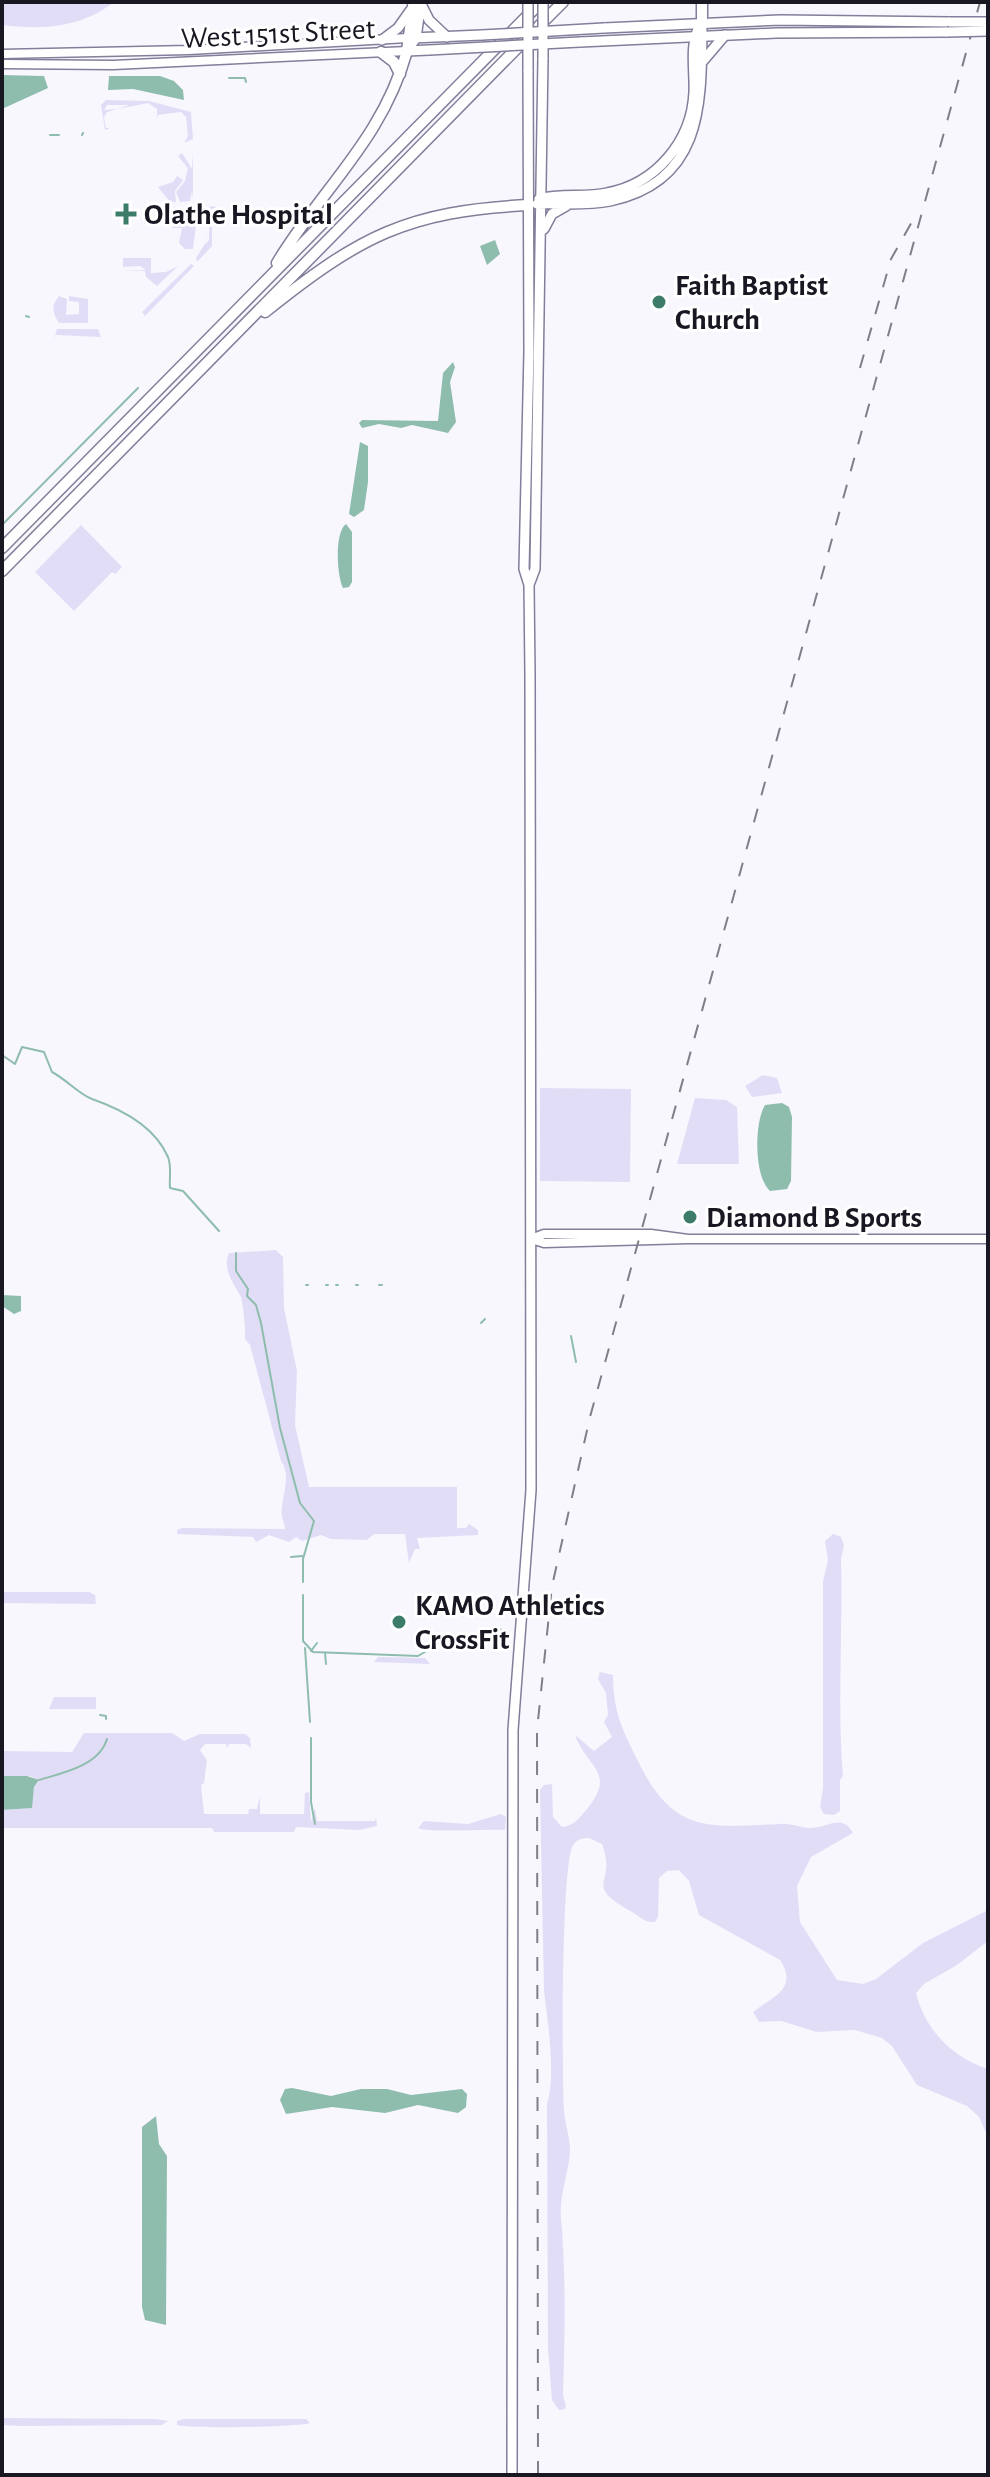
<svg xmlns="http://www.w3.org/2000/svg" width="990" height="2477" font-family="'Alegreya Sans',sans-serif">
<style>
.green{fill:#e2ddf7}
.water{fill:#8ebdad}
.lines{fill:none;stroke-linecap:round;stroke-linejoin:round}
.stream{stroke:#8ebdad;stroke-width:2}
.secondary-casing{stroke:#837e9a;stroke-width:11}
.primary-casing{stroke:#837e9a;stroke-width:12}
.trunk-casing{stroke:#837e9a;stroke-width:12}
.motorway-casing{stroke:#837e9a;stroke-width:13}
.secondary{stroke:#fff;stroke-width:8}
.primary{stroke:#fff;stroke-width:9}
.trunk{stroke:#fff;stroke-width:9}
.motorway{stroke:#fff;stroke-width:10}
.rail{stroke:#807f88;stroke-width:2;stroke-dasharray:14 14;stroke-linecap:butt}
.primary-bridge-casing{stroke:#837e9a;stroke-width:12;stroke-linecap:butt}
.trunk-bridge-casing{stroke:#837e9a;stroke-width:12;stroke-linecap:butt}
.primary-bridge{stroke:#fff;stroke-width:9}
.trunk-bridge{stroke:#fff;stroke-width:9}
.poi-dot{fill:#3e7c6a;stroke:#fff;stroke-width:3}
.labels{text-anchor:middle;stroke-width:6;stroke-linejoin:round;paint-order:stroke}
.street-label{font-size:30px;fill:#191722;stroke:#fff}
.poi-label{font-size:30px;font-weight:bold;fill:#191722;stroke:#fff;text-anchor:start}
</style>
<rect width="100%" height="100%" fill="#f8f7fe"/>
<path class="green" d="M2 2H114C81 28 42 30 2 25Z
M106 100 149 101 191 112 193 139 184 143 188 136 186 117 181 112 158 115 157 119V109L148 103 118 109 129 105H107L104 110 117 109 107 112 104 117 106 128H110L105 130 101 105Z
M193 151V199L192 191 190 201 180 202 176 192 185 181 188 168 178 156 182 153 192 169Z
M177 176 183 180 175 191 176 202H170L158 187 173 182Z
M210 206 217 207 212 209V246L197 262 196 258 206 242 208 218 206 244 209 240Z
M176 222 196 225 193 249H185L179 243 182 228H172Z
M123 258H151V273L166 272 178 266 157 286 146 277 145 271H123L146 270 140 266 123 267Z
M191 264 194 266 145 316 142 312Z
M59 296 67 299 66 315 79 314V302L69 301V296L88 299V323H59C52 312 51 306 59 296Z
M57 329H98L101 337 56 335 54 340Z
M81 525 122 567 115 574 112 572 74 611 35 572Z
M763 1075 777 1078 782 1093 752 1097 745 1086Z
M540 1088 631 1089 630 1182 540 1181Z
M695 1098 726 1100 737 1107 739 1164H677Z
M276 1250 283 1257 284 1308 297 1371 295 1425 309 1487H457V1528H466L469 1524 478 1530V1535L417 1538 420 1549H415L409 1563 405 1534H374L367 1540 331 1539 321 1535 302 1541 296 1537 289 1542 269 1535 256 1542 253 1537 177 1534V1530L182 1528 285 1529C285 1525 283 1521 282 1517 279 1501 293 1477 281 1461L250 1345 245 1339C246 1333 243 1300 240 1295 233 1283 222 1268 229 1253Z
M833 1534 841 1537 844 1545 841 1559C843 1632 837 1706 843 1776L840 1780V1811L834 1815 824 1814 820 1807 823 1788V1582L828 1560 825 1541Z
M2 1592H89L95 1595 96 1604 2 1603Z
M378 1657 425 1658 430 1664 374 1662Z
M600 1672 613 1675C613 1711 622 1729 638 1761 674 1835 708 1827 780 1824 791 1823 800 1828 810 1828 828 1828 842 1813 853 1833L811 1857 797 1886 800 1922 837 1980 863 1984 876 1979 923 1943 988 1910V1941L957 1965 924 1984 916 1993C925 2030 953 2058 988 2069V2137L979 2117 967 2106 917 2085 892 2046 882 2038 855 2030 817 2032 781 2021 759 2022 753 2012C772 1997 799 1989 780 1960L699 1915 689 1881 679 1870 667 1871 659 1878 658 1917 655 1922C645 1923 640 1917 632 1912 580 1883 618 1886 602 1844L589 1838C583 1838 577 1839 573 1845 561 1865 562 2076 564 2111 565 2123 569 2135 570 2147 571 2166 559 2194 561 2218 566 2276 565 2335 563 2393 563 2400 567 2402 565 2409L559 2410 552 2400 548 2348 547 2104C556 2078 548 2022 544 1991L540 1790 544 1785 552 1784 553 1817 562 1827C574 1826 579 1818 587 1809 617 1772 587 1768 575 1735L594 1751 612 1737 604 1722 608 1715 606 1693 598 1679Z
M54 1697H96V1709H49Z
M84 1733H172L184 1741 200 1734H245L250 1738 251 1748 246 1744H229L227 1748 226 1744H205L200 1750 207 1760 204 1783 201 1785 204 1814H248L249 1809H257L260 1796V1814H304L305 1793 309 1792 311 1822 315 1808 317 1821H375L376 1817 377 1826 359 1830 296 1827 294 1832H214L212 1828H2V1810L31 1808 34 1787 39 1781 30 1776H2V1751L72 1752Z
M501 1814 506 1817 505 1830C489 1829 429 1833 418 1828L424 1821 468 1824Z
M4 2418 155 2419 168 2421 162 2425 22 2426 2 2425Z
M184 2419H306L310 2423C303 2427 187 2429 177 2425V2421Z"/>
<path class="water" d="M2 75 44 76 48 88 2 109Z
M109 76H160L174 81 183 90 184 100 133 89 108 90Z
M495 240 500 254 487 265 480 246Z
M453 362 455 367 450 382 456 422 448 433 412 425 401 428 379 424 362 428 359 423 362 420 438 421 443 373Z
M360 442 368 446V482L364 510 354 517 349 514Z
M346 524 352 532V582L349 587 343 588C337 576 334 533 346 524Z
M782 1103 789 1107 792 1117 791 1181 787 1189 770 1191C754 1177 754 1123 765 1105Z
M2 1295 21 1296V1311L14 1314 2 1306Z
M2 1776H27L39 1780 34 1787 32 1808 2 1810Z
M292 2088 331 2096 361 2089H387L411 2095 462 2089 467 2094 466 2107 458 2113 418 2105 385 2113 332 2107 286 2114 280 2100 285 2089Z
M156 2116 159 2144 167 2156 166 2325 145 2320 142 2307V2127Z"/>
<g class="lines">
<path class="stream" d="M229 78H245L246 82
M50 135H59
M82 135 83 133
M26 316 29 317
M2 525 138 388
M2 1055 15 1064 22 1047 44 1052 52 1072C67 1080 79 1094 92 1099 121 1109 155 1127 168 1157 172 1167 169 1178 170 1188L183 1191 219 1231
M236 1253V1271L248 1289 247 1296 256 1305 261 1323 280 1428 300 1503 314 1521 303 1559V1582
M306 1285H308
M326 1285H328
M336 1285H338
M356 1285H358
M379 1285H382
M481 1323 485 1319
M571 1336 576 1362
M291 1557 302 1556
M303 1595V1641L313 1652 418 1656 440 1643H478L500 1629 506 1635
M305 1648 310 1722
M311 1651 317 1643
M325 1653 326 1664
M100 1715 106 1716V1719
M311 1738V1802L315 1824
M39 1780C62 1773 99 1766 107 1739"/>
<defs>
<path id="secondary" d="M2 54 189 50 408 38
M2 64 113 65 407 51
M531 1239 544 1243 688 1239H988
M531 1239 544 1234H651L688 1239"/>
<path id="primary" d="M604 28 780 20 950 22
M412 38 482 35
M580 42 776 33 947 32
M407 51 429 50"/>
<path id="trunk" d="M421 4 429 20 447 37
M382 40 398 28 410 11
M407 47 413 2
M407 51 416 38 421 2
M702 62 725 35
M539 199C561 193 585 198 607 193 656 184 692 141 694 92 695 71 689 44 700 25
M537 204C561 203 586 206 610 201 706 181 701 99 702 23
M544 229 552 214 566 206
M529 585 535 569 543 58
M512 2475 513 1730 531 1490 530 674 529 585 524 569 529 352 528 70"/>
<path id="motorway" d="M702 23V2
M539 26 563 2
M381 52 394 62 400 74
M277 263C323 187 382 140 407 51
M265 312C360 236 407 211 529 205
M2 548 541 2
M2 571 525 40"/>
</defs>
<use href="#secondary" class="secondary-casing"/>
<use href="#primary" class="primary-casing"/>
<use href="#trunk" class="trunk-casing"/>
<use href="#motorway" class="motorway-casing"/>
<use href="#secondary" class="secondary"/>
<use href="#primary" class="primary"/>
<use href="#trunk" class="trunk"/>
<use href="#motorway" class="motorway"/>
<path class="rail" d="M860 368 891 259 913 220
M538 2475 537 1730 552 1586 590 1417 980 2"/>
<defs>
<path id="primary-bridge" d="M950 22H988
M947 32 988 31
M482 35 604 28
M429 50 580 42"/>
<path id="trunk-bridge" d="M543 2V58
M528 70V2"/>
</defs>
<use href="#primary-bridge" class="primary-bridge-casing"/>
<use href="#trunk-bridge" class="trunk-bridge-casing"/>
<use href="#primary-bridge" class="primary-bridge"/>
<use href="#trunk-bridge" class="trunk-bridge"/>
</g>
<g class="poi-dot">
<path d="M122 202h8v8h8v8h-8v8h-8v-8h-8v-8h8z"/>
<circle cx="659" cy="302" r="8"/>
<circle cx="690" cy="1217" r="8"/>
<circle cx="399" cy="1622" r="8"/>
</g>
<g class="labels">
<g class="street-label">
<text transform="translate(278 33) rotate(-3)" y="10">West 151st Street</text>
</g>
<g class="poi-label">
<text x="144" y="224">Olathe Hospital</text>
<text x="675" y="295">Faith Baptist<tspan x="675" dy="34">Church</tspan></text>
<text x="706" y="1227">Diamond B Sports</text>
<text x="415" y="1615">KAMO Athletics<tspan x="415" dy="34">CrossFit</tspan></text>
</g>
</g>
<rect width="990" height="2477" fill="none" stroke="#191722" stroke-width="8"/>
</svg>
